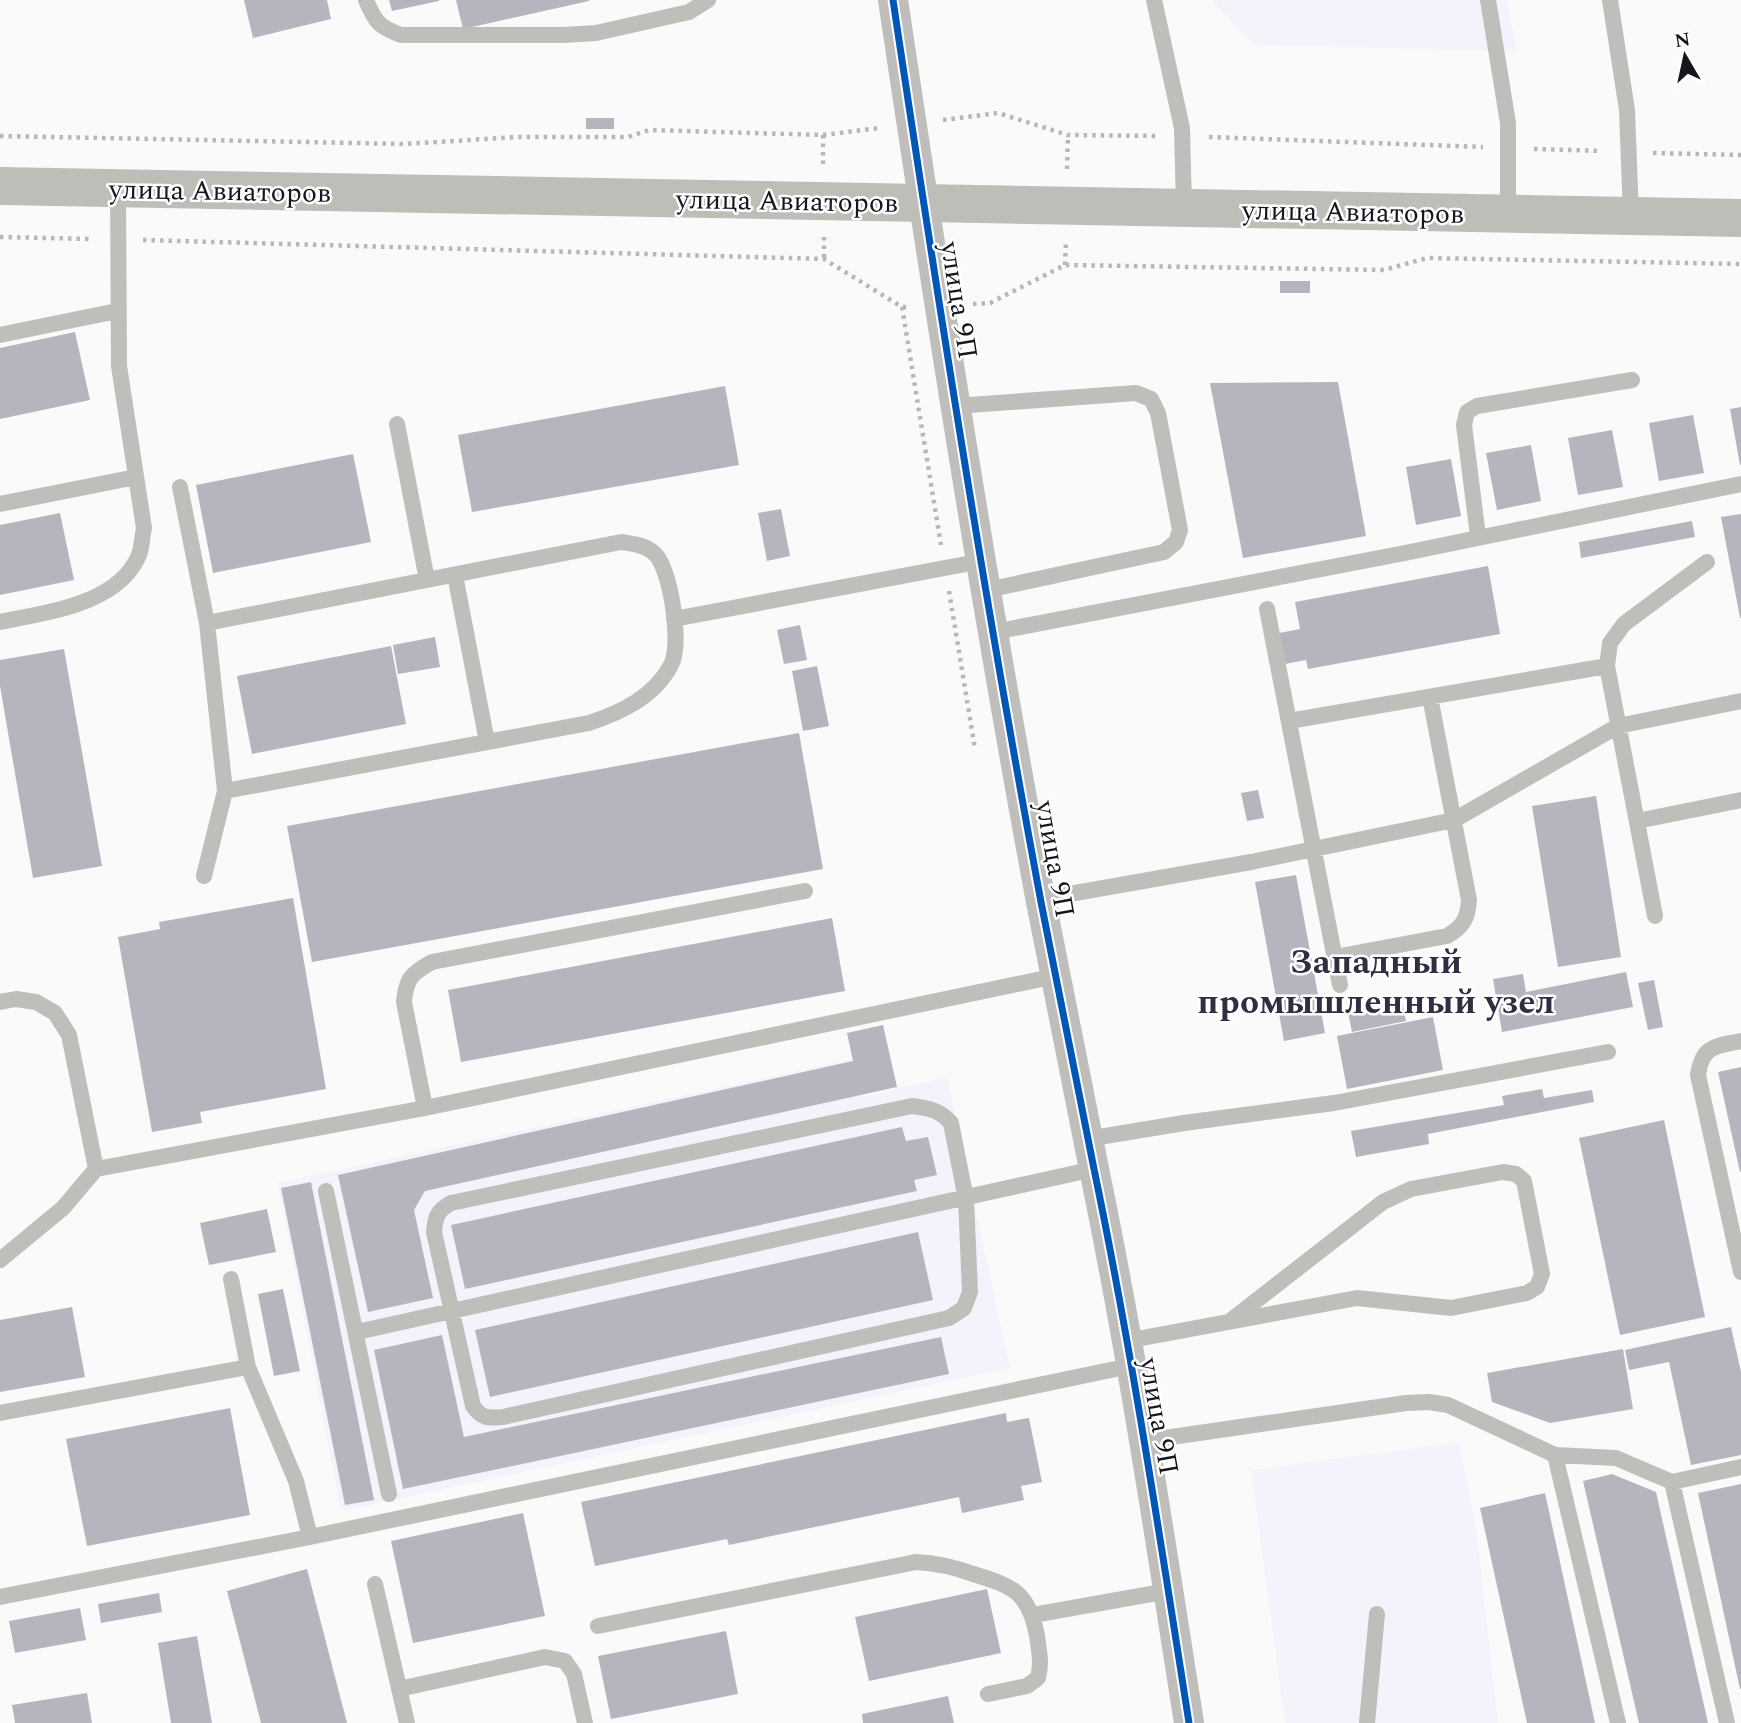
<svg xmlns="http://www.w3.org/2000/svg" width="1741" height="1723" font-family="Spectral,serif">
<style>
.built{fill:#f4f3fc}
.building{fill:#b6b5be}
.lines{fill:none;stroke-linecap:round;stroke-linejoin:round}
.path{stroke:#b7b7b5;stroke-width:4.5;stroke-dasharray:3.5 5;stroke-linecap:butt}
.lane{stroke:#bfbebb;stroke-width:16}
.street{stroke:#bfbebb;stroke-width:30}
.secondary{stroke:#bebeb9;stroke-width:38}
.cycleway-casing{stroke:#fff;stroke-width:11}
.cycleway{stroke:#0057b8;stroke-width:7}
.labels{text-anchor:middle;stroke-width:5;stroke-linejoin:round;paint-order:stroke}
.street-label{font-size:28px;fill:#17161f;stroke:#fff}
.district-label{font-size:35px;font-weight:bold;fill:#312e43;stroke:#fff}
</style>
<rect width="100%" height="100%" fill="#fafafa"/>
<path class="built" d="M1212 0H1507L1517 51 1253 45Z
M853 1059 862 1097 947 1077 1010 1368 341 1511 278 1183Z
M1459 1442 1477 1535 1498 1723H1285L1251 1470Z"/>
<path class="building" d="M244 0H327L331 19 253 38Z
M389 0H439V1L392 11Z
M456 0H589V1L463 29Z
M586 118H614V129H586Z
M1280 281H1310V293H1280Z
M75 332 90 400 0 419V348Z
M1338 382 1366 536 1243 558 1210 383Z
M725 386 739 465 472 512 458 435Z
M1741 407V465H1740L1730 409Z
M1693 415 1704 473 1659 481 1649 423Z
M1612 430 1623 487 1578 495 1568 438Z
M1531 445 1541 501 1497 510 1486 453Z
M353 454 371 542 213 573 196 485Z
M1451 459 1461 516 1416 525 1406 467Z
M781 509 790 556 767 561 758 513Z
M60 513 74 580 0 595V525Z
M1741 514V618H1740L1721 517Z
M1692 521 1695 537 1581 558 1579 542Z
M1488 566 1500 634 1308 669 1306 660 1285 664 1279 633 1300 629 1295 602Z
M800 625 807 660 784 664 777 630Z
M435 637 440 667 398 674 393 645Z
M391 646 406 724 252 754 237 676Z
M64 649 102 866 33 878 0 686V660Z
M817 666 829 726 803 731 792 671Z
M799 733 823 869 312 962 287 826Z
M1258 790 1264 818 1247 821 1241 793Z
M1596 796 1621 957 1558 967 1532 806Z
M1296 875 1325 1033 1284 1041 1255 882Z
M293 898 326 1089 200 1112 202 1123 152 1132 118 937 160 929 159 922Z
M832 918 845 991 461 1062 448 990Z
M1626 972 1633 1007 1502 1032 1493 979 1523 974 1526 992Z
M1654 980 1663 1027 1648 1030 1638 983Z
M1402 1002 1406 1021 1352 1032 1348 1012Z
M1433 1017 1443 1070 1347 1089 1337 1036Z
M883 1025 897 1087 425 1191 414 1210 433 1298 368 1312 338 1175 853 1061 847 1033Z
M1741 1067V1172H1740L1718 1072Z
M1542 1089 1544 1098 1592 1090 1594 1102 1428 1134 1429 1144 1356 1157 1351 1131 1504 1105 1502 1096Z
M1664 1120 1705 1317 1620 1335 1579 1138Z
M902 1127 906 1141 928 1137 937 1175 914 1180 917 1191 465 1289 451 1225Z
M311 1182 374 1500 345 1505 281 1188Z
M267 1209 276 1252 209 1265 200 1223Z
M918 1232 933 1300 490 1397 475 1330Z
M283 1289 300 1371 274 1376 258 1294Z
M72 1307 85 1377 0 1392V1320Z
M1731 1327 1741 1372V1455L1691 1465 1669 1362 1629 1370 1625 1350Z
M442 1335 464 1437 941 1337 949 1374 403 1489 374 1350Z
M1623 1349 1633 1409 1550 1423 1492 1402 1487 1373Z
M230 1408 250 1515 87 1546 66 1439Z
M1006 1413 1007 1422 1029 1418 1042 1482 1021 1486 1024 1500 962 1513 959 1497 729 1545 727 1539 595 1566 581 1502Z
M1612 1474 1656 1492 1708 1723H1639L1583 1481Z
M1741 1484V1689H1740L1698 1493Z
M1545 1493 1595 1723H1527L1480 1508Z
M523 1513 545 1616 413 1643 391 1541Z
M307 1569 347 1723H261L227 1591Z
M987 1589 1001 1653 869 1681 855 1617Z
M159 1593 162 1612 101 1623 98 1604Z
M80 1608 86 1640 15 1653 9 1621Z
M726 1631 738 1694 611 1719 598 1656Z
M197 1636 212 1723H171L158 1643Z
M87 1693 92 1723H15L12 1705Z
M948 1696 954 1723H863L862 1714Z"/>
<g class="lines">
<path class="path" d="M943 120 998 113 1068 135 1158 136
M823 135V166
M0 136 405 144 517 137H628L649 130 823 135 879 128
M1209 137 1483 147
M1534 149 1602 151
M1653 153 1741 155
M1067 169 1068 135
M0 237 93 239
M824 237V259
M143 240 824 259 902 307H908
M1065 265 1066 241
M973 304 990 303 1065 265 1384 270 1427 258 1741 264
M902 307 941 545
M949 591 975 749"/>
<path class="lane" d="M366 0C375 22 379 27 401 35H563L596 33 689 12 708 0
M1154 0 1182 128 1184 208
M1488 0 1508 123V214
M1610 0 1627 110 1631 216
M0 335 117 311
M955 406 1136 393 1151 399 1158 413 1180 530 1176 542 1164 552 987 590
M397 424 427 580
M180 487 207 623 225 791
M0 504 136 477
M1478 536 1464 425 1467 412 1477 406 1632 380
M455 575 487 742
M1267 609 1340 985
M674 619 982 561
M0 622C46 612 118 605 139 555 142 547 142 537 144 528L119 366 118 189
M994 632 1405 553 1741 484
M1289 721 1607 666
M1637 821 1741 800
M204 876 225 791 589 723C622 712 654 697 671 665 682 644 671 572 656 555 647 545 633 544 621 542L207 623
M1041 899 1251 862 1454 820 1618 726 1741 701
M1655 916 1607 666 1610 643 1624 624 1707 562
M1335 957 1447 936C1463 927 1468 918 1469 900L1430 697
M0 1002 16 999 36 1002 55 1013 69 1035 96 1169
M1741 1041C1715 1046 1702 1046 1698 1075L1741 1272
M912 1106C928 1108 940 1110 951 1123L966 1199 970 1292 964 1308 949 1318 503 1417C488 1418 482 1419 473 1406L434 1232C435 1217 438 1210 451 1203Z
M425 1108 404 1002C406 978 412 973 432 962L805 891
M1087 1139 1184 1123 1334 1103 1608 1052
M326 1191 389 1494
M0 1260 63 1208 96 1169 425 1108 1056 976
M231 1279 248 1367
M357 1332 1094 1169
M1126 1341 1357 1298 1451 1308 1527 1293 1537 1287 1542 1274 1524 1181 1516 1174 1503 1172 1411 1189 1383 1202 1230 1321
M0 1413 248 1367 296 1481 310 1537
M1144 1441 1406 1403 1429 1402 1448 1405 1555 1455 1618 1723
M1555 1455 1616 1458 1672 1482 1741 1467
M1672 1482 1727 1723
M375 1584 407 1723
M0 1597 310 1537 1130 1366
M1033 1615 1168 1591
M598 1626 916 1562C937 1563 954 1567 973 1574 1013 1586 1029 1592 1037 1636 1039 1651 1042 1663 1038 1678L1027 1686 988 1694
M399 1689 545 1657 565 1661 574 1674 585 1723
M1367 1723 1377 1614"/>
<path class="street" d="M893 0C938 301 985 602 1041 902 1058 991 1076 1080 1094 1169 1132 1352 1160 1538 1189 1723"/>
<path class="secondary" d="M0 186 1741 218"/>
<defs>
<path id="cycleway" d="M893 0C938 301 985 602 1041 902 1058 991 1076 1080 1094 1169 1132 1352 1160 1538 1189 1723"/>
</defs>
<use href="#cycleway" class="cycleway-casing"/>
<use href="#cycleway" class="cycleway"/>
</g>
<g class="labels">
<g class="street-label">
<text transform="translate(220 190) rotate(1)" y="10">улица Авиаторов</text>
<text transform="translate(787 200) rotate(1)" y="10">улица Авиаторов</text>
<text transform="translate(1353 211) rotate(1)" y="10">улица Авиаторов</text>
<text transform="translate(960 300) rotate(81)" y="10">улица 9П</text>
<text transform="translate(1056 859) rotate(80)" y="10">улица 9П</text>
<text transform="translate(1160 1416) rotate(80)" y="10">улица 9П</text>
</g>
<g class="district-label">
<text x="1376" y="973">Западный<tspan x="1376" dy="40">промышленный узел</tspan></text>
</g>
</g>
<g transform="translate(1685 56) rotate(351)" stroke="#ffffff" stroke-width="5" paint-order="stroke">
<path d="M0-5L12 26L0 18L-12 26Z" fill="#17161f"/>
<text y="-10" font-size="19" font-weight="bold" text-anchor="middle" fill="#17161f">N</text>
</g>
</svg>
